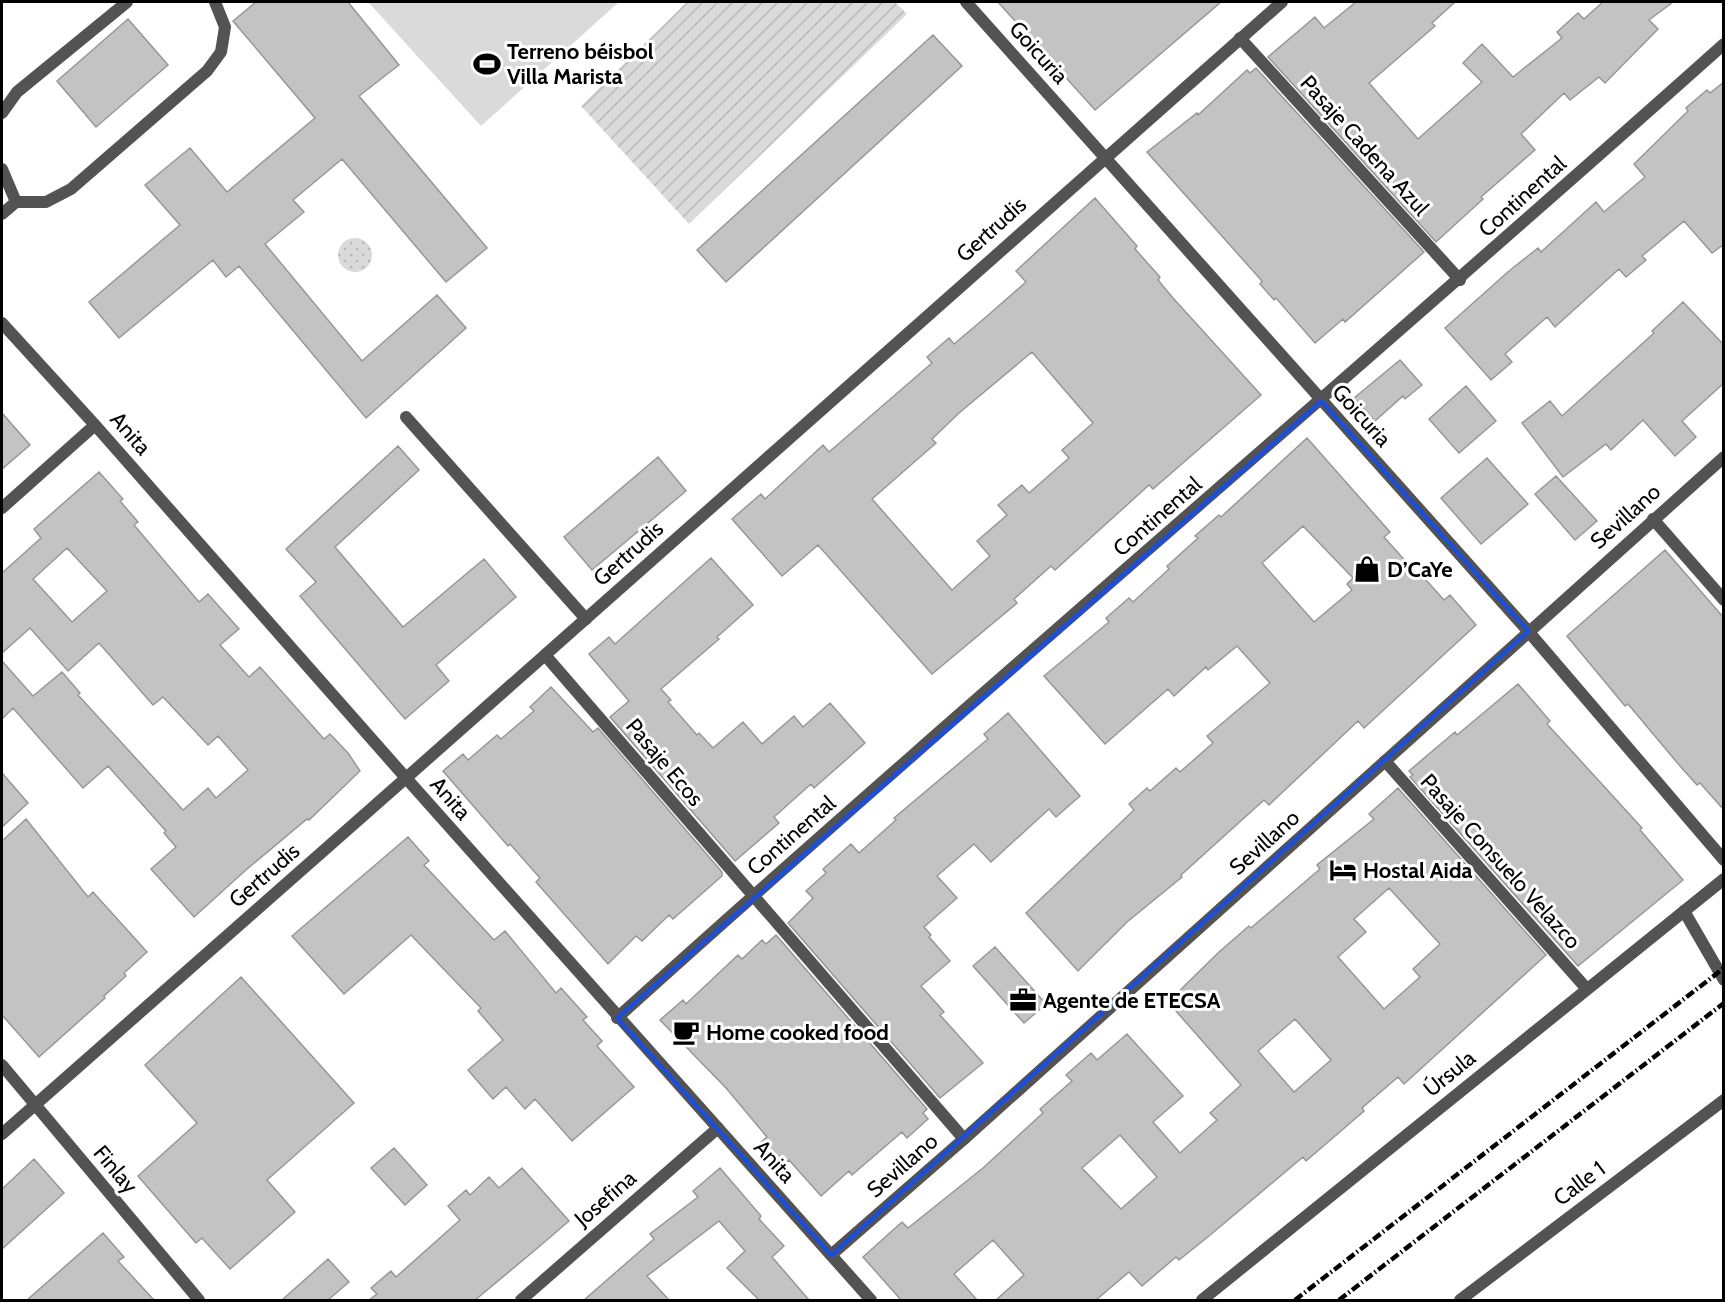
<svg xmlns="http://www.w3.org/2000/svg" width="1725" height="1302" font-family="Cabin,sans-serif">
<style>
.grass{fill:url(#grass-dots)}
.park{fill:#dadada}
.garden{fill:url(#garden-furrows)}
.building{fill:#c3c3c3;stroke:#979797;stroke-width:1.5;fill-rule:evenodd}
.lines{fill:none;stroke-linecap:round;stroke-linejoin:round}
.service{stroke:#535353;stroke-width:12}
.minor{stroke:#535353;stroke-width:12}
.tertiary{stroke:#535353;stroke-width:12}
.rail{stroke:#000;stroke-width:4.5;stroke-dasharray:9 3 1.5 3;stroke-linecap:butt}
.marked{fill:none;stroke:#1d4ed8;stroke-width:4.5;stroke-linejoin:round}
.labels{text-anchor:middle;stroke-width:6;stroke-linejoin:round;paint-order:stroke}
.poi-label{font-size:22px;font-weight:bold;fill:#000;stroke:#fff;text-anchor:start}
.street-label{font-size:22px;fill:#000;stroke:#fff}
</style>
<defs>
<pattern id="grass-dots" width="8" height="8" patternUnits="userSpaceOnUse" patternTransform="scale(1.5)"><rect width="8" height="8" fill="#dadada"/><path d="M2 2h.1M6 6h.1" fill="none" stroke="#b9b9b9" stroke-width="1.8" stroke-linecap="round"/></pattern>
<pattern id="garden-furrows" width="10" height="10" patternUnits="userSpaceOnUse" patternTransform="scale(1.5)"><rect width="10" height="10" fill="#dadada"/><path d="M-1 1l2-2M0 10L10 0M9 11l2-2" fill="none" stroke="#b9b9b9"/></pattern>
</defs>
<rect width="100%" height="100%" fill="#fff"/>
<path class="grass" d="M338 255a17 17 0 1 1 34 0a17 17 0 1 1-34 0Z"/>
<path class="park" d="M368 2H619L481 126Z"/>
<path class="garden" d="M687 2H895L907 14 689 224 581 106Z"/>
<path class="building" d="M256 2H348L399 65 359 96 487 248 446 282 342 159 293 200 304 212 265 244 362 361 437 295 466 328 366 418 239 266 226 277 213 260 119 338 89 302 180 225 145 185 190 148 227 192 315 118 233 21Z
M998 2H1221L1095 110Z
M1356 2H1455L1432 23 1435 26 1369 83 1418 139 1482 82 1463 63 1482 44 1513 77 1562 38 1557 32 1578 13 1584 19 1603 2H1673L1649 20 1658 29 1605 83 1599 77 1570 100 1564 93 1521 134 1535 150 1481 197 1483 199 1436 242 1268 57 1315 17 1324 28Z
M128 19 168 65 96 127 57 81Z
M933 35 962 66 726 282 697 250Z
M1256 68 1424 252 1345 322 1343 319 1315 343 1276 298 1274 300 1260 284 1262 281 1147 152 1197 113 1198 115 1247 70 1250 73Z
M1724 82V244L1712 253 1684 221 1642 256 1646 260 1626 277 1619 269 1555 327 1547 317 1505 354 1512 362 1491 380 1445 328 1509 271 1538 248 1541 252 1596 202 1604 212 1645 177 1634 164 1688 111 1686 108 1707 90 1710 93Z
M1095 198 1137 246 1135 249 1160 277 1158 280 1173 298 1261 395 1153 489 1149 485 1055 570 1051 566 1014 599 1017 603 932 674 818 545 782 576 732 519 761 494 765 499 823 445 829 452 932 363 927 357 949 338 954 344 986 317 1026 282 1016 271ZM1032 352 1093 423 1062 450 1069 458 1029 493 1022 485 998 505 1007 515 977 541 990 556 952 590 872 499 936 443 932 439 959 413Z
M1683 302 1724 345V383L1682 421 1696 437 1675 456 1643 420 1611 450 1606 444 1563 477 1522 423 1550 401 1562 416 1654 333 1652 331Z
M1400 360 1422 385 1405 399 1403 396 1375 421 1354 398Z
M1466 386 1496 421 1459 453 1429 419Z
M2 413 30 445 2 469Z
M1307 438 1390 532 1384 537 1417 574 1419 572 1444 600 1450 595 1476 625 1364 728 1358 721 1269 805 1264 800 1181 875 1182 877 1127 922 1078 971 1026 913 1134 810 1129 804 1147 788 1150 791 1176 768 1180 772 1213 743 1207 736 1270 683 1237 646 1208 670 1206 667 1174 696 1168 689 1105 744 1044 676 1109 622 1106 618 1129 598 1133 602 1169 569 1167 566 1198 538 1195 536 1219 515 1221 517ZM1303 526 1353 578 1347 584 1352 590 1314 622 1262 563Z
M398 446 419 470 335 547 403 627 484 559 516 597 436 665 449 681 405 719 300 596 316 582 286 549Z
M658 457 686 491 592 570 564 537Z
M1487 458 1528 504 1481 544 1441 498Z
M99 472 123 499 120 501 138 522 134 525 199 602 208 594 239 629 220 645 249 677 260 667 324 739 330 734 348 753 360 771 309 820 307 819 247 869 194 917 151 869 176 847 164 833 166 831 108 766 83 788 13 708 2 719V661L33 696 62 672 80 693 78 695 183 810 208 788 216 798 248 770 218 736 208 745 163 697 153 705 99 643 68 671 30 628 2 653V573L41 538 34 529ZM67 548 107 591 72 622 33 579Z
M1556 476 1597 521 1575 540 1535 494Z
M1665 550 1724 618V810L1700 783 1697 785 1680 766 1628 704 1625 706 1567 636Z
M711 558 753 605 717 637 719 639 661 689 671 700 668 702 697 735 699 733 713 748 743 722 762 744 794 716 803 727 830 703 865 743 814 788 811 784 774 817 779 823 735 861 610 717 629 701 589 654 609 637 615 644Z
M1518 684 1550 721 1547 724 1642 828 1640 830 1683 880 1578 966 1410 777 1413 775 1409 771 1430 753 1455 732 1457 735Z
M551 687 593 732 598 728 722 872V876L673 919 669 915 642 941 636 936 608 964 536 882 540 878 510 844 508 846 443 771 463 754 468 760 497 735 501 739 534 711 530 707Z
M1008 713 1080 796 1056 817 1049 809 991 862 974 844 937 876 957 898 924 927 931 935 929 937 950 961 921 986 944 1012 940 1015 983 1063 940 1098 788 923 813 898 806 891 826 873 823 869 851 844 859 853 896 820 894 818 988 739 984 734Z
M2 773 28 803 2 827Z
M1398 788 1546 955 1404 1084 1398 1077 1362 1108 1364 1111 1306 1161 1303 1157 1209 1236 1179 1260 1176 1257 1142 1286 1129 1272 1096 1300H996L1024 1275 993 1240 954 1274 977 1300H901L863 1257 902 1222 908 1228 983 1168 1043 1113 1040 1109 1072 1081 1066 1075 1091 1053 1097 1060 1127 1034 1183 1096 1153 1122 1180 1153 1217 1120 1210 1113 1241 1085 1168 1002 1219 952 1249 926 1251 928 1320 869 1317 865 1374 819 1369 814ZM1389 888 1440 944 1413 969 1420 977 1384 1009 1338 957 1366 932 1354 919ZM1295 1019 1331 1060 1294 1092 1258 1051ZM1120 1135 1157 1177 1121 1209 1082 1168Z
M26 819 88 897 93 892 147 952 124 973 126 976 104 996 105 998 39 1057 2 1015V841Z
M408 837 429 861 424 865 494 940 505 931 556 993 561 988 587 1017 583 1020 602 1041 597 1046 634 1087 572 1141 535 1099 525 1109 506 1087 493 1099 468 1070 503 1040 478 1011 481 1008 411 935 344 994 292 936Z
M776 935 927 1109 923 1113 928 1119 907 1138 902 1132 852 1175 849 1171 821 1196 789 1160 782 1166 761 1142 767 1137 726 1088 660 1020 683 1000 686 1004 738 955 742 959 762 940 766 944Z
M995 947 1046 1004 1024 1023 973 966Z
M241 977 354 1103 267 1180 295 1212 230 1269 202 1238 196 1243 138 1176 197 1123 145 1065Z
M394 1148 427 1185 405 1205 371 1168Z
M34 1159 64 1193 2 1249V1189Z
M522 1168 569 1221 534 1251 475 1300H369L377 1294 371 1288 391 1271 396 1277 460 1220 448 1206 466 1190 470 1195 489 1177 499 1188Z
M720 1168 761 1216 759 1219 784 1246 772 1257 809 1300H759L727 1268 745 1251 719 1221 647 1276 669 1300H584L654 1239 650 1234 698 1197 693 1191Z
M103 1233 124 1257 118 1261 154 1300H27Z
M328 1259 349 1282 328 1300H282Z"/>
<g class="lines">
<path class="service" d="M1240 38 1460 280
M2 113 17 92 127 2
M2 169 16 202
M2 214 16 202H46L71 189 207 71 221 52 225 27 215 2
M406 417 586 619
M1653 519 1724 600
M545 655 964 1139
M1385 761 1586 988"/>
<path class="minor" d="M966 2 1528 631 1724 860
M2 323 95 425 406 778 1282 2
M2 508 95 425
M1684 911 1724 980
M617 1018C982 689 1357 372 1724 44
M831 1255 964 1139 1724 457
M521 1300 718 1128
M1460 1300 1724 1100"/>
<path class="tertiary" d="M2 1065 199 1300
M2 1134 406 778 871 1300
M1202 1300 1724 879"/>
<path class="rail" d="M1295 1300 1724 968
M1339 1300 1724 1003"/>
</g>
<path class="marked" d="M1321 401 1528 631 831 1255 617 1018Z"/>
<defs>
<symbol id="stadium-bare" viewBox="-9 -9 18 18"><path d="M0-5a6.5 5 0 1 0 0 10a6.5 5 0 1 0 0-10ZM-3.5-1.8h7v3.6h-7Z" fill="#000" stroke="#fff" stroke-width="2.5" paint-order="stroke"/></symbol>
<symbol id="shop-bare" viewBox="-9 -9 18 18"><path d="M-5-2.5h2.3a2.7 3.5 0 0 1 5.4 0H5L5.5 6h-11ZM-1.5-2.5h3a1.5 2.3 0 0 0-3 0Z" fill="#000" stroke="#fff" stroke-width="2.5" paint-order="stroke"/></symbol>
<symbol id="hotel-bare" viewBox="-9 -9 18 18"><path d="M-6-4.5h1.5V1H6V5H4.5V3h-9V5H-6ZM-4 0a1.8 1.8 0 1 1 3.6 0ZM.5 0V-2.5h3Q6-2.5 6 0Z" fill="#000" stroke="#fff" stroke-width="2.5" paint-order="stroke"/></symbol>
<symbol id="office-bare" viewBox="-9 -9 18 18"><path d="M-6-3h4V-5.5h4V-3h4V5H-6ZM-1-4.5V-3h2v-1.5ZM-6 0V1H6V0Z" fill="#000" stroke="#fff" stroke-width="2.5" paint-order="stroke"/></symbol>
<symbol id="cafe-bare" viewBox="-9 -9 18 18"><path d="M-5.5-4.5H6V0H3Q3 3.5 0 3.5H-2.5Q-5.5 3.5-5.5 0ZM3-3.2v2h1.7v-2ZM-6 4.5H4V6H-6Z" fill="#000" stroke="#fff" stroke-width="2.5" paint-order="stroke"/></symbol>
</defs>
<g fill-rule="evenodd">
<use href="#stadium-bare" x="468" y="45" width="38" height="38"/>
<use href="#shop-bare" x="1348" y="550" width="38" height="38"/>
<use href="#hotel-bare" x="1324" y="851" width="38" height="38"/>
<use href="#office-bare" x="1004" y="981" width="38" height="38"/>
<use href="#cafe-bare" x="667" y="1013" width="38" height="38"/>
</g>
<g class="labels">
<g class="poi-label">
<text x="507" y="59">Terreno béisbol<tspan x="507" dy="25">Villa Marista</tspan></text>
<text x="1387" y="577">D’CaYe</text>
<text x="1363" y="878">Hostal Aida</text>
<text x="1043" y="1008">Agente de ETECSA</text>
<text x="706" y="1040">Home cooked food</text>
</g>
<g class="street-label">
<text transform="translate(1039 52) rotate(48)" y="8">Goicuria</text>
<text transform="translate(1365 145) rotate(48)" y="8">Pasaje Cadena Azul</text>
<text transform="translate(1522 196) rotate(-42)" y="8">Continental</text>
<text transform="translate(991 229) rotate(-42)" y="8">Gertrudis</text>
<text transform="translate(1362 415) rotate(48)" y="8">Goicuria</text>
<text transform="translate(131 433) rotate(49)" y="8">Anita</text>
<text transform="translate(1157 516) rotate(-41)" y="8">Continental</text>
<text transform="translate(1625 516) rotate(-42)" y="8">Sevillano</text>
<text transform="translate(628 553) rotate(-42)" y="8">Gertrudis</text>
<text transform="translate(665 762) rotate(50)" y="8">Pasaje Ecos</text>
<text transform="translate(451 798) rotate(49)" y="8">Anita</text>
<text transform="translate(791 835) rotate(-41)" y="8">Continental</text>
<text transform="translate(1264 842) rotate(-42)" y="8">Sevillano</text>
<text transform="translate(1501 861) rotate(48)" y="8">Pasaje Consuelo Velazco</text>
<text transform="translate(264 875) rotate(-41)" y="8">Gertrudis</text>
<text transform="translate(1449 1073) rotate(-39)" y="8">Úrsula</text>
<text transform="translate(775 1161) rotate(48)" y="8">Anita</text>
<text transform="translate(902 1165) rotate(-41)" y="8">Sevillano</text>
<text transform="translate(116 1169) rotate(50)" y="8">Finlay</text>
<text transform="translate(1579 1183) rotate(-37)" y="8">Calle 1</text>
<text transform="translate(605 1198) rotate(-41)" y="8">Josefina</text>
</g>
</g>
<rect width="1725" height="1302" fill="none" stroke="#000000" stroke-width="6"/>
</svg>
